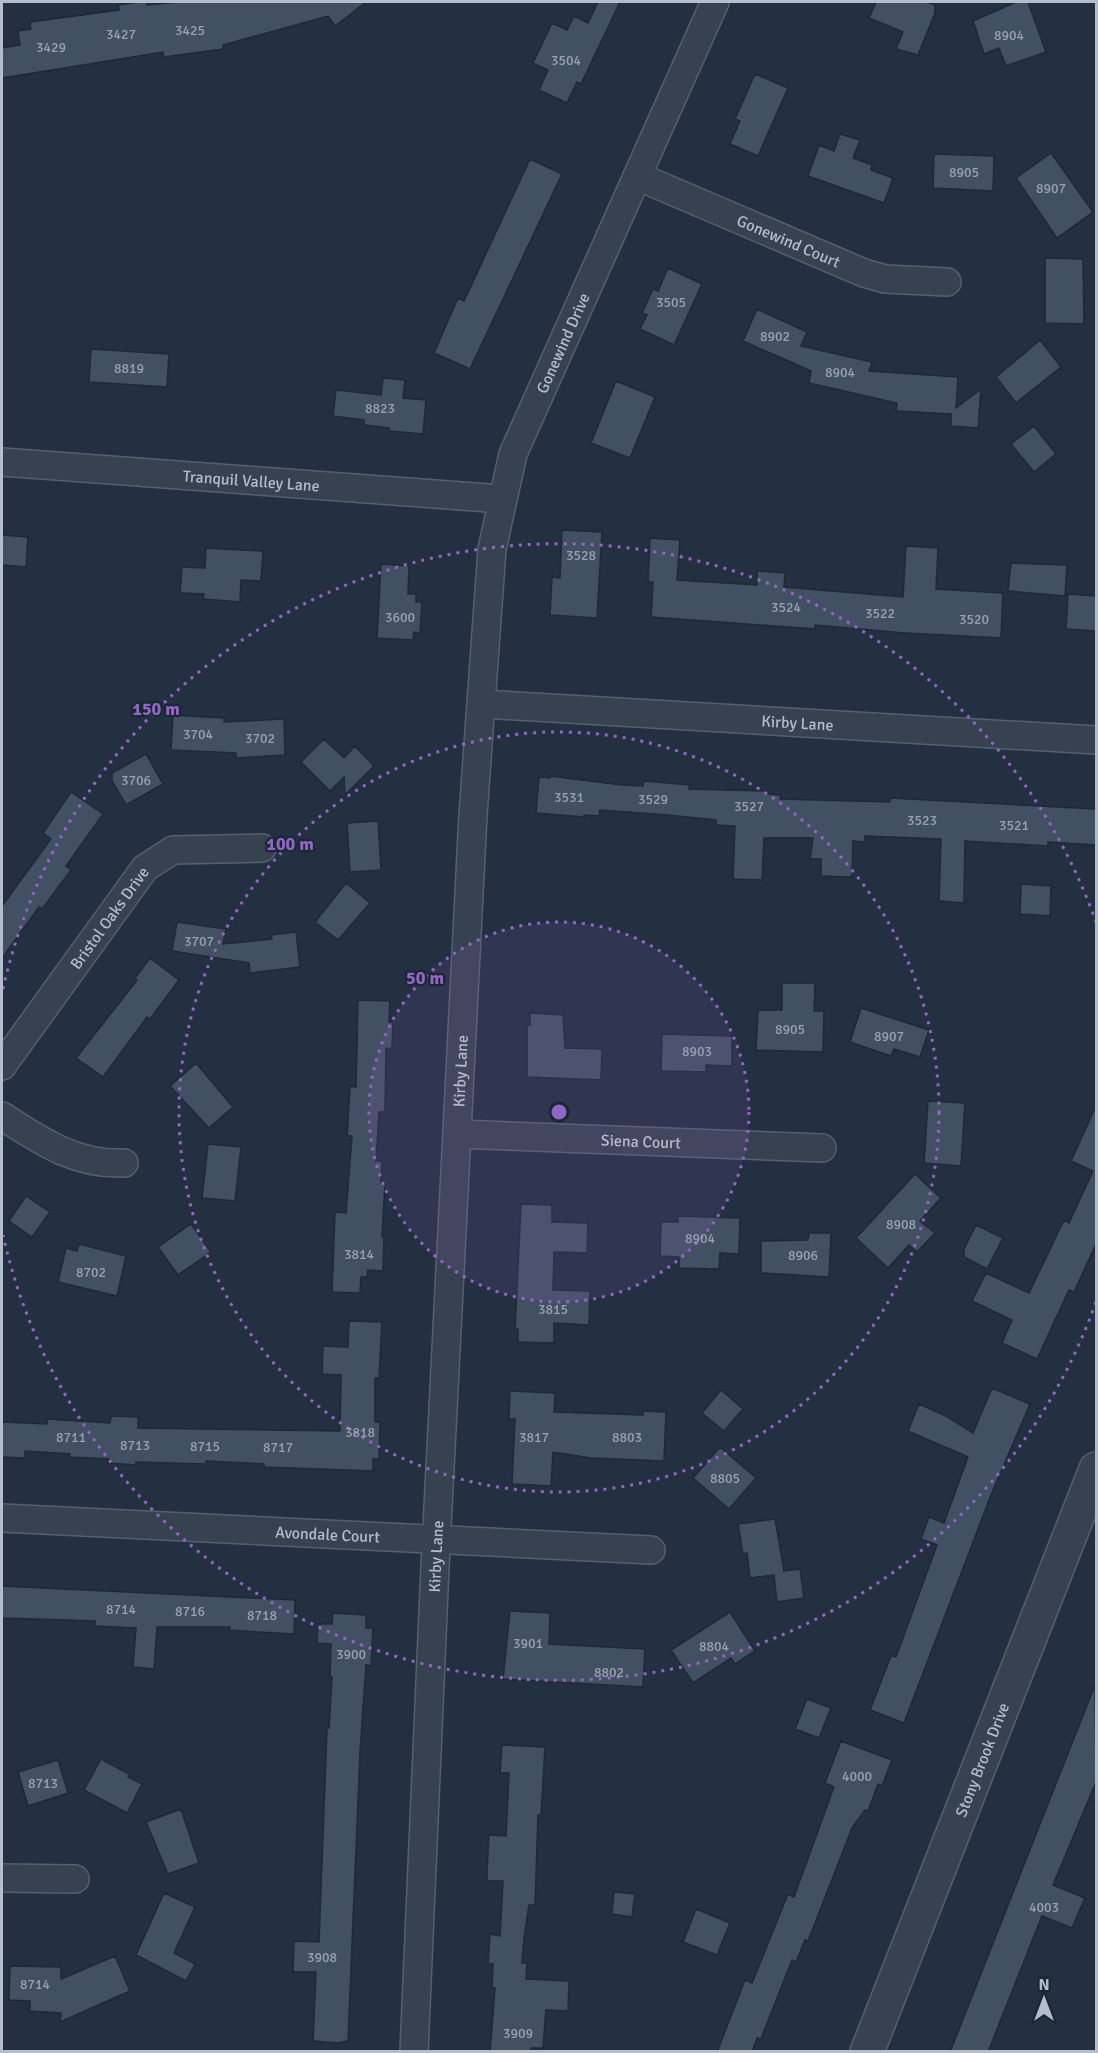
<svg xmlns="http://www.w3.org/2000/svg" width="1098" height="2053" font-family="Signika,sans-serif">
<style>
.building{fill:#425063;stroke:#1e2938;stroke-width:1.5}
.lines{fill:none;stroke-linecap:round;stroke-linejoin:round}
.minor-casing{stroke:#55606e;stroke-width:30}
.tertiary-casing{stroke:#55606e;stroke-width:36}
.minor{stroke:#374251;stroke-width:27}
.tertiary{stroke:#374251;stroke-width:33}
.ring{fill:none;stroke:#9266c4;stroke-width:3;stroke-dasharray:3 6}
.labels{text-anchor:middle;stroke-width:4.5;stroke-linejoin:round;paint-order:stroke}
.number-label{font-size:14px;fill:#98a2b1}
.street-label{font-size:16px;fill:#b4bdcb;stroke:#1c2736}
.centre{fill:#9266c4;stroke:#1c2736;stroke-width:3}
.ring-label{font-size:18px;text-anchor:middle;font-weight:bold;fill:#9266c4;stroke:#1c2736;stroke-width:4.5;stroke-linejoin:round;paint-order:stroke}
</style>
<rect width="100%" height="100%" fill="#233041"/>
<path class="building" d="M139 2H146L147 5 179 2H366L335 26 328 16 223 45V49L164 57 163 52 2 78V48L20 45 18 31 31 29 30 22 119 10 118 5Z
M598 2H620L581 84 577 82 567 103 539 90 548 70 533 63 552 23 567 30 574 16 588 23Z
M876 2H927L935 5V13L918 55 896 49 903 32 869 18Z
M1016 2H1028L1046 52 1006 66 999 48 984 54 973 21Z
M755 74 788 88 758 156 730 144 740 121 735 119Z
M840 134 860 140 853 158 872 165 871 170 893 178 884 203 808 176 819 145 834 151Z
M1051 153 1093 212 1057 238 1016 178Z
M934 154 994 156 993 191 933 188Z
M530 159 562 174 470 369 434 353 458 298 464 301Z
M1045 258 1083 259 1084 324 1045 323Z
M668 268 702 284 674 345 640 329 647 315 642 313 653 289 658 291Z
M757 309 807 332 801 346 872 362 869 371 958 377 956 408 981 389 978 428 951 426V414L896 411 897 403 809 383 811 371 743 341Z
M1040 340 1061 367 1016 403 996 377Z
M91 349 169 354 167 387 89 382Z
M383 378 405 380 403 398 426 400 423 434 389 431V428L364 425V420L333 416 336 390 381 395Z
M616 381 655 397 630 458 591 443Z
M1034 426 1056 454 1034 472 1011 444Z
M562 530 602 532 597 618 550 615 552 577 560 578Z
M2 535 28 537 26 567 2 565Z
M650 538 680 540 677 580 757 585V571L785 573 784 587 903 597 906 546 938 548 936 589 1003 593 1001 638 905 633 815 625V629L651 617 653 582H648Z
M206 548 263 551 261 581 241 580 240 602 203 599 204 594 180 593 182 567 205 568Z
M1011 563 1067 565 1065 596 1008 591Z
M381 564 409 566 408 594H416V602H422L420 633 414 632 413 640 377 638Z
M1068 594 1096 596V631L1066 629Z
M173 715 224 718V722L284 719 285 755 236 758V753L171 750Z
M324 739 344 758 355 746 374 766 345 795 344 777 330 791 301 762Z
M146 754 163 784 126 805 112 781V773Z
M550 776 622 785 643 786 644 781 690 785 689 789 768 791V794L781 795 780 799 890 802V798L1096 809V845L1048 842V846L965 841 964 903 939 901 941 839 865 836V842L853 841 852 877 821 876V859H810L813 838H764L762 880 733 879 735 826 716 825V820L668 815 600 810 599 816 584 815V817L536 813 539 777 550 778Z
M71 792 103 814 66 866 71 870 42 909 39 907 2 958V906L51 839 43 833Z
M378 821 381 870 350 872 347 823Z
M346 883 370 903 338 940 315 922Z
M1021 884 1051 886 1050 916 1020 914Z
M177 922 226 929 223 944 272 939 271 935 296 932 300 967 250 973 249 963 172 951Z
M150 958 179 980 150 1019 147 1017 103 1077 76 1058 137 980 135 978Z
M782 983H815L814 1011H824L823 1052 756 1050 758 1010H782Z
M358 1000 390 1001 389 1022 393 1023 392 1049 386 1048 385 1112H379L376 1161H382L381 1183H385L382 1237H384L383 1271 368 1270 367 1277H361L360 1293 332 1292 335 1212 346 1213 352 1136H347L350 1086 356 1087Z
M861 1008 929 1030 920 1057 894 1049 891 1056 850 1042Z
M530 1013 563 1015 565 1048 602 1049 601 1080 527 1077V1025H530Z
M662 1034 732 1036V1066L706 1065V1072L661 1071Z
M196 1063 233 1107 209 1128 170 1086Z
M928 1101 965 1103 961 1166 924 1163Z
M1096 1106V1244L1074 1292 1069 1290 1037 1359 1002 1343 1012 1320 972 1301 986 1273 1029 1293 1064 1220 1069 1223 1093 1171 1071 1161Z
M208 1144 241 1147 235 1201 202 1198Z
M915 1174 941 1198 920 1221 935 1233 917 1252 909 1245 888 1268 856 1238Z
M26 1196 50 1212 32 1237 9 1221Z
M521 1204 552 1205V1222L588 1223 587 1253 554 1252 553 1290 590 1291 589 1325 554 1323V1343L518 1342V1329H515Z
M678 1216 740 1218 739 1254 720 1253 719 1269 679 1268V1257L660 1256 661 1222H678Z
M191 1224 211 1252 178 1275 158 1247Z
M976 1225 1003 1238 987 1269 964 1257V1249Z
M809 1233H831L829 1277 761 1273V1241L808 1240Z
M79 1244 126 1256 117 1296 58 1282 66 1248 77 1251Z
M349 1321 382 1322 379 1378H375V1422H380L379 1459H373V1471L264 1467V1464L206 1461V1464L136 1462V1465L108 1463 109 1459 69 1457 70 1454 25 1451V1458L2 1457V1422L47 1424V1419L110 1423 111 1416 138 1417V1428L340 1431 341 1375 322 1374 323 1346 348 1347Z
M992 1388 1030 1404 991 1495 904 1723 870 1710 891 1656 896 1657 937 1545 921 1539 929 1517 944 1523 968 1457 908 1431 919 1404 946 1416 973 1433Z
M721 1390 743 1409 724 1431 702 1413Z
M510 1391 555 1393 554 1412 643 1415V1411L666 1412 664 1461 591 1458 553 1452 551 1486 512 1484 515 1419H509Z
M720 1447 756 1478 729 1509 693 1478Z
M775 1519 784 1571 800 1569 804 1598 777 1602 774 1575 750 1578 747 1553 743 1554 738 1524Z
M2 1586 295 1600 294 1634 243 1631 229 1630 230 1627H157L154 1669 133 1667 136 1628 95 1626V1621L2 1618Z
M510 1611 550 1613 549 1644 645 1649 643 1687 503 1679Z
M730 1612 755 1651 735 1664 731 1658 693 1683 671 1650Z
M333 1613 366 1615V1628H373L371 1666 366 1665 360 1753 348 2041 338 2043 313 2041 316 1972H293L294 1941 319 1942 327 1728H329L332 1677H330L331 1644 317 1643 318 1624H332Z
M1095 1685 1096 1782 1053 1885 1085 1898 1072 1928 1042 1916 988 2052H950Z
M807 1699 831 1708 819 1738 795 1729Z
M841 1741 892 1760 882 1786 878 1784 868 1811 865 1810 852 1828 808 1941 805 1940 796 1962 792 1960 761 2039 757 2038 752 2052H717L745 1980 752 1983 788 1894 794 1897 834 1787 825 1783Z
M502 1745 545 1747 541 1815H538L535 1905H529L524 1938 522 1963H527L526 1979 569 1981 568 2011 546 2010 543 2048H531V2052H490L495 1988H492L493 1964H488L490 1934 500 1936 503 1881H487V1870L489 1835 506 1836 509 1773H500Z
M101 1759 129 1774 128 1777 142 1784 127 1813 84 1790Z
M58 1760 68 1793 28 1806 18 1772Z
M181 1809 199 1863 168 1874 146 1822Z
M614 1892 635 1894 632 1917 612 1914Z
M164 1893 195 1907 174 1953 195 1964 186 1981 136 1955Z
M696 1909 730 1923 717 1955 683 1942Z
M115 1956 130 1991 60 2022 61 2013 30 2011V2001L9 2000 10 1966 61 1967V1979Z"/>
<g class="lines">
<defs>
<g id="minor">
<path id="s1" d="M637 176 864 273 885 279 947 282"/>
<path id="s2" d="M2 462 502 499"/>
<path id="s3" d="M482 704 1096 740"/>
<path id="s4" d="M2 1066 145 868 173 850 262 848"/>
<path d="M2 1116C41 1141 75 1165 124 1163"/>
<path id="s5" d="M458 1134 822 1148"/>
<path id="s6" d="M2 1518 651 1550"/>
<path d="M2 1878 75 1879"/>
<path id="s7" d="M414 2052 435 1567 473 815 492 549 513 454 715 2"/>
</g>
<g id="tertiary">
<path id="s8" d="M867 2052 1096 1469"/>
</g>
</defs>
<use href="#minor" class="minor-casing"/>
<use href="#tertiary" class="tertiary-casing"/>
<use href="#minor" class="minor"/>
<use href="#tertiary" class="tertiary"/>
</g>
<circle cx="559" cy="1112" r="190" fill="#9266c4" fill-opacity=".12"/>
<g class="ring">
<circle cx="559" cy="1112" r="190"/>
<circle cx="559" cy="1112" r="380"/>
<path d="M1096 1302A570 570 0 0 1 3 1235M3 989A570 570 0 0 1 1096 922"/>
</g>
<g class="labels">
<g class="number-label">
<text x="190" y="35">3425</text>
<text x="121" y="39">3427</text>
<text x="1009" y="40">8904</text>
<text x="51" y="52">3429</text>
<text x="566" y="65">3504</text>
<text x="964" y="177">8905</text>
<text x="1051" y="193">8907</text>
<text x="671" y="307">3505</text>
<text x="775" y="341">8902</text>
<text x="129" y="373">8819</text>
<text x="840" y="377">8904</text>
<text x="380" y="413">8823</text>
<text x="581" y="560">3528</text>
<text x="786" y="612">3524</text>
<text x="880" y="618">3522</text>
<text x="400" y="622">3600</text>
<text x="974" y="624">3520</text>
<text x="198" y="739">3704</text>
<text x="260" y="743">3702</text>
<text x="136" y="785">3706</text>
<text x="569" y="802">3531</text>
<text x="653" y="804">3529</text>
<text x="749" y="811">3527</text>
<text x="922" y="825">3523</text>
<text x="1014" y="830">3521</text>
<text x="199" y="946">3707</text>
<text x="790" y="1034">8905</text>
<text x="889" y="1041">8907</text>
<text x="697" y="1056">8903</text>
<text x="901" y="1229">8908</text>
<text x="700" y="1243">8904</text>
<text x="359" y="1259">3814</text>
<text x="803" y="1260">8906</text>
<text x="91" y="1277">8702</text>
<text x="553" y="1314">3815</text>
<text x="360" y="1437">3818</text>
<text x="71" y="1442">8711</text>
<text x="534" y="1442">3817</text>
<text x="627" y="1442">8803</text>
<text x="135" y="1450">8713</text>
<text x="205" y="1451">8715</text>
<text x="278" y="1452">8717</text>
<text x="725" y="1483">8805</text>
<text x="121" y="1614">8714</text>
<text x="190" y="1616">8716</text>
<text x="262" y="1620">8718</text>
<text x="528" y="1648">3901</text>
<text x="714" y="1651">8804</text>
<text x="351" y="1659">3900</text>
<text x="609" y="1677">8802</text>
<text x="857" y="1781">4000</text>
<text x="43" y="1788">8713</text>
<text x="1044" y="1912">4003</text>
<text x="322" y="1962">3908</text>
<text x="35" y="1989">8714</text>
<text x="518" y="2038">3909</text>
</g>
<g class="street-label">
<text dy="6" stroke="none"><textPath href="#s1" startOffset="165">Gonewind Court</textPath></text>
<text dy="6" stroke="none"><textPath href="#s7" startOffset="1724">Gonewind Drive</textPath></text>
<text dy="6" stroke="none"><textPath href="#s2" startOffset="250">Tranquil Valley Lane</textPath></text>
<text dy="6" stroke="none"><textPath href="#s3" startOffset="316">Kirby Lane</textPath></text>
<text dy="6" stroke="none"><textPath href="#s4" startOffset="183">Bristol Oaks Drive</textPath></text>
<text dy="6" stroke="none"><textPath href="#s7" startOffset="982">Kirby Lane</textPath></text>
<text dy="6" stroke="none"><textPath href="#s5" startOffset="183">Siena Court</textPath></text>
<text dy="6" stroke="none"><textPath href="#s6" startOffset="326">Avondale Court</textPath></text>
<text dy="6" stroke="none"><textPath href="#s7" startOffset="496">Kirby Lane</textPath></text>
<text dy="6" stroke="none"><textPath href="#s8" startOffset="314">Stony Brook Drive</textPath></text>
</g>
</g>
<circle cx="559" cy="1112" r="9" class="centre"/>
<g class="ring-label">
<text x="156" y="715">150 m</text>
<text x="290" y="850">100 m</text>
<text x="425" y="984">50 m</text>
</g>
<rect width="1098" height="2053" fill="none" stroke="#b4bdcb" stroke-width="6"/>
<g transform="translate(1044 1999)" stroke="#1c2736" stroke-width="4.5" paint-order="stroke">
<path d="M0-4.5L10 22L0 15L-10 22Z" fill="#b4bdcb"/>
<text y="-9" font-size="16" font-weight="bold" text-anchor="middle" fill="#b4bdcb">N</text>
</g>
</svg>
